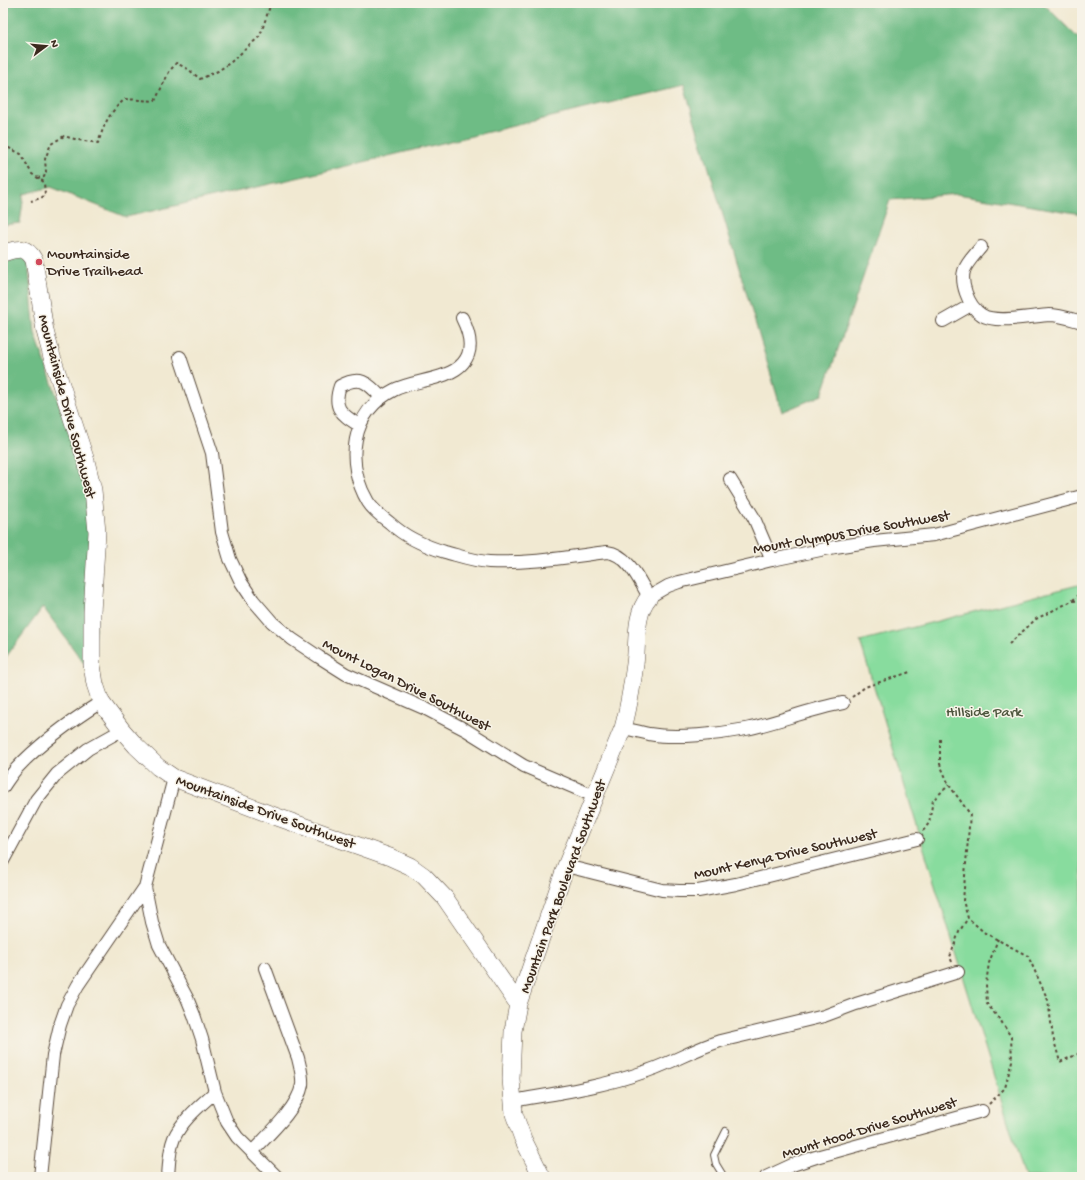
<svg xmlns="http://www.w3.org/2000/svg" width="1085" height="1180" font-family="'Gochi Hand',sans-serif">
<style>
.green{fill:#88dc9e;stroke:#62835e}
.forest{fill:#6ebc85;stroke:#547352}
.lines{fill:none;stroke-linecap:round;stroke-linejoin:round}
.lane-casing{stroke:#564739;stroke-width:8}
.street-casing{stroke:#564739;stroke-width:14}
.secondary-casing{stroke:#564739;stroke-width:18}
.path{stroke:#564739;stroke-width:2;stroke-dasharray:3 3;stroke-linecap:butt}
.lane{stroke:#fff;stroke-width:6}
.street{stroke:#fff;stroke-width:12}
.secondary{stroke:#fff;stroke-width:17}
.poi-dot{fill:#d1495b;stroke:#f7f3e8;stroke-width:1.5}
.labels{text-anchor:middle;stroke-width:3;stroke-linejoin:round;paint-order:stroke}
.poi-label{font-size:15px;fill:#3b2a1e;stroke:#f7f3e8;text-anchor:start}
.street-label{font-size:15px;fill:#3b2a1e;stroke:#f7f3e8}
.park-label{font-size:15px;fill:#4e563e;stroke:#f7f3e8}
</style>
<rect width="100%" height="100%" fill="#f7f3e8"/>
<filter id="ink" filterUnits="userSpaceOnUse"><feTurbulence type="fractalNoise" baseFrequency=".025" numOctaves="2"/><feDisplacementMap in="SourceGraphic" scale="8" xChannelSelector="R" yChannelSelector="G"/><feConvolveMatrix kernelMatrix="1 2 1 2 8 2 1 2 1" color-interpolation-filters="sRGB"/></filter>
<filter id="wash" filterUnits="userSpaceOnUse"><feTurbulence type="fractalNoise" baseFrequency=".012" numOctaves="4" result="noise"/><feDisplacementMap in="SourceGraphic" scale="16" xChannelSelector="R" yChannelSelector="G"/><feGaussianBlur stdDeviation="0.9" result="paint"/><feColorMatrix in="noise" values="0 0 0 0 0 0 0 0 0 0 0 0 0 0 0 0 0 1.4 0 .05"/><feComposite in="paint" operator="in"/></filter>
<g filter="url(#wash)">
<rect width="100%" height="100%" fill="#f1e9d2"/>
<path class="green" d="M1082 584V1177H1025L860 641Z"/>
<path class="forest" d="M3 3H1043L1082 42V214L957 194 890 200 822 395 782 412 684 85 305 176 126 217 51 187 24 194 20 223 3 225Z
M27 252 35 333 89 491 98 613 88 669 43 607 3 661V264L10 253Z"/>
</g>
<g filter="url(#ink)">
<g class="lines">
<defs>
<path id="lane" d="M724 1177 716 1164 714 1155 726 1131"/>
<path id="street" d="M981 247C967 264 958 270 966 293 969 302 974 310 982 315 995 324 1033 316 1049 315 1060 315 1071 319 1082 322
M462 318C469 332 475 350 463 363 449 380 413 380 394 390 350 412 345 463 368 502 373 510 382 517 390 523 406 538 425 546 445 552 460 556 474 561 489 562 528 564 568 557 607 552 628 554 639 580 649 597L668 586 679 582 772 560 835 547 874 541 934 535 1082 496
M943 321 971 305
M180 357 212 453 222 532 230 559 241 582 253 600 272 622 292 639 319 657 346 674 426 709 466 730 524 766 594 796
M360 426C342 414 332 409 340 386 360 375 367 382 381 397
M730 479 754 518 772 560
M623 728C632 730 641 732 649 734 676 739 720 734 746 729 779 722 810 709 843 703
M174 778 145 887 152 922 159 945 187 998 194 1015 202 1039 215 1092 227 1122 237 1137 277 1177
M3 787C7 781 11 775 16 769 40 743 71 721 101 702
M3 861 36 800 57 774 88 749 122 730
M566 866 662 890 679 891H698L736 884 917 839
M513 1101C557 1093 602 1087 644 1072 670 1064 694 1049 720 1041L824 1016 856 1004 958 972
M252 1152C267 1136 298 1108 302 1085 303 1076 300 1067 298 1058L265 968
M40 1177 53 1055 60 1025 67 1005 78 985 145 887
M168 1177C169 1164 169 1150 174 1138 183 1119 201 1105 215 1092
M766 1177 792 1165 816 1157 982 1111"/>
<path id="secondary" d="M3 253C17 249 26 245 34 260L45 331 52 357 86 461 93 490 97 532 92 612V665L95 684 101 702 122 730 136 746 158 767 174 778 280 818 390 857 410 866 424 876 445 898 518 1004
M542 1177 523 1139 514 1114 511 1079 513 1031 518 1004 566 866 623 728C629 707 632 686 635 664 638 643 634 614 649 597"/>
</defs>
<use href="#lane" class="lane-casing"/>
<use href="#street" class="street-casing"/>
<use href="#secondary" class="secondary-casing"/>
<path class="path" d="M3 145 21 154 32 174 44 182 45 195 41 198 31 201
M37 178 44 177 46 172 45 159 51 144 64 136 78 140 98 143C105 123 108 114 125 99L155 101 169 72 176 63 188 69 200 79 218 71 231 62 260 36 271 3
M1073 601 1082 600
M1009 644 1036 619 1072 601 1082 592
M852 697 865 687 910 672
M940 739V764L949 785 970 814 963 901 968 918 985 933 1028 956 1048 1000 1053 1037 1060 1062 1078 1054 1082 1049
M923 831 929 823 933 800 949 785
M952 962 950 957 959 932 968 918
M989 1104 1005 1088 1012 1061 1011 1037 1001 1021 987 1004 986 984 989 963 998 939"/>
<use href="#lane" class="lane"/>
<use href="#street" class="street"/>
<use href="#secondary" class="secondary"/>
</g>
</g>
<circle class="poi-dot" cx="39" cy="262" r="4"/>
<g class="labels">
<g class="poi-label">
<text x="47" y="258">Mountainside<tspan x="47" dy="17">Drive Trailhead</tspan></text>
</g>
<g class="street-label">
<text transform="translate(68 406) rotate(75)" y="5">Mountainside Drive Southwest</text>
<text transform="translate(851 531) rotate(-10)" y="5">Mount Olympus Drive Southwest</text>
<text transform="translate(407 684) rotate(27)" y="5">Mount Logan Drive Southwest</text>
<text transform="translate(266 811) rotate(20)" y="5">Mountainside Drive Southwest</text>
<text transform="translate(785 853) rotate(-13)" y="5">Mount Kenya Drive Southwest</text>
<text transform="translate(562 886) rotate(-70)" y="5">Mountain Park Boulevard Southwest</text>
<text transform="translate(869 1127) rotate(-17)" y="5">Mount Hood Drive Southwest</text>
</g>
<g class="park-label">
<text x="984" y="716">Hillside Park</text>
</g>
</g>
<rect width="1085" height="1180" fill="none" stroke="#f7f3e8" stroke-width="16"/>
<g transform="translate(46 46) rotate(74)" stroke="#f7f3e8" stroke-width="3" paint-order="stroke">
<path d="M0-3L7 15L0 10L-7 15Z" fill="#3b2a1e"/>
<text y="-6" font-size="11" font-weight="bold" text-anchor="middle" fill="#3b2a1e">N</text>
</g>
</svg>
